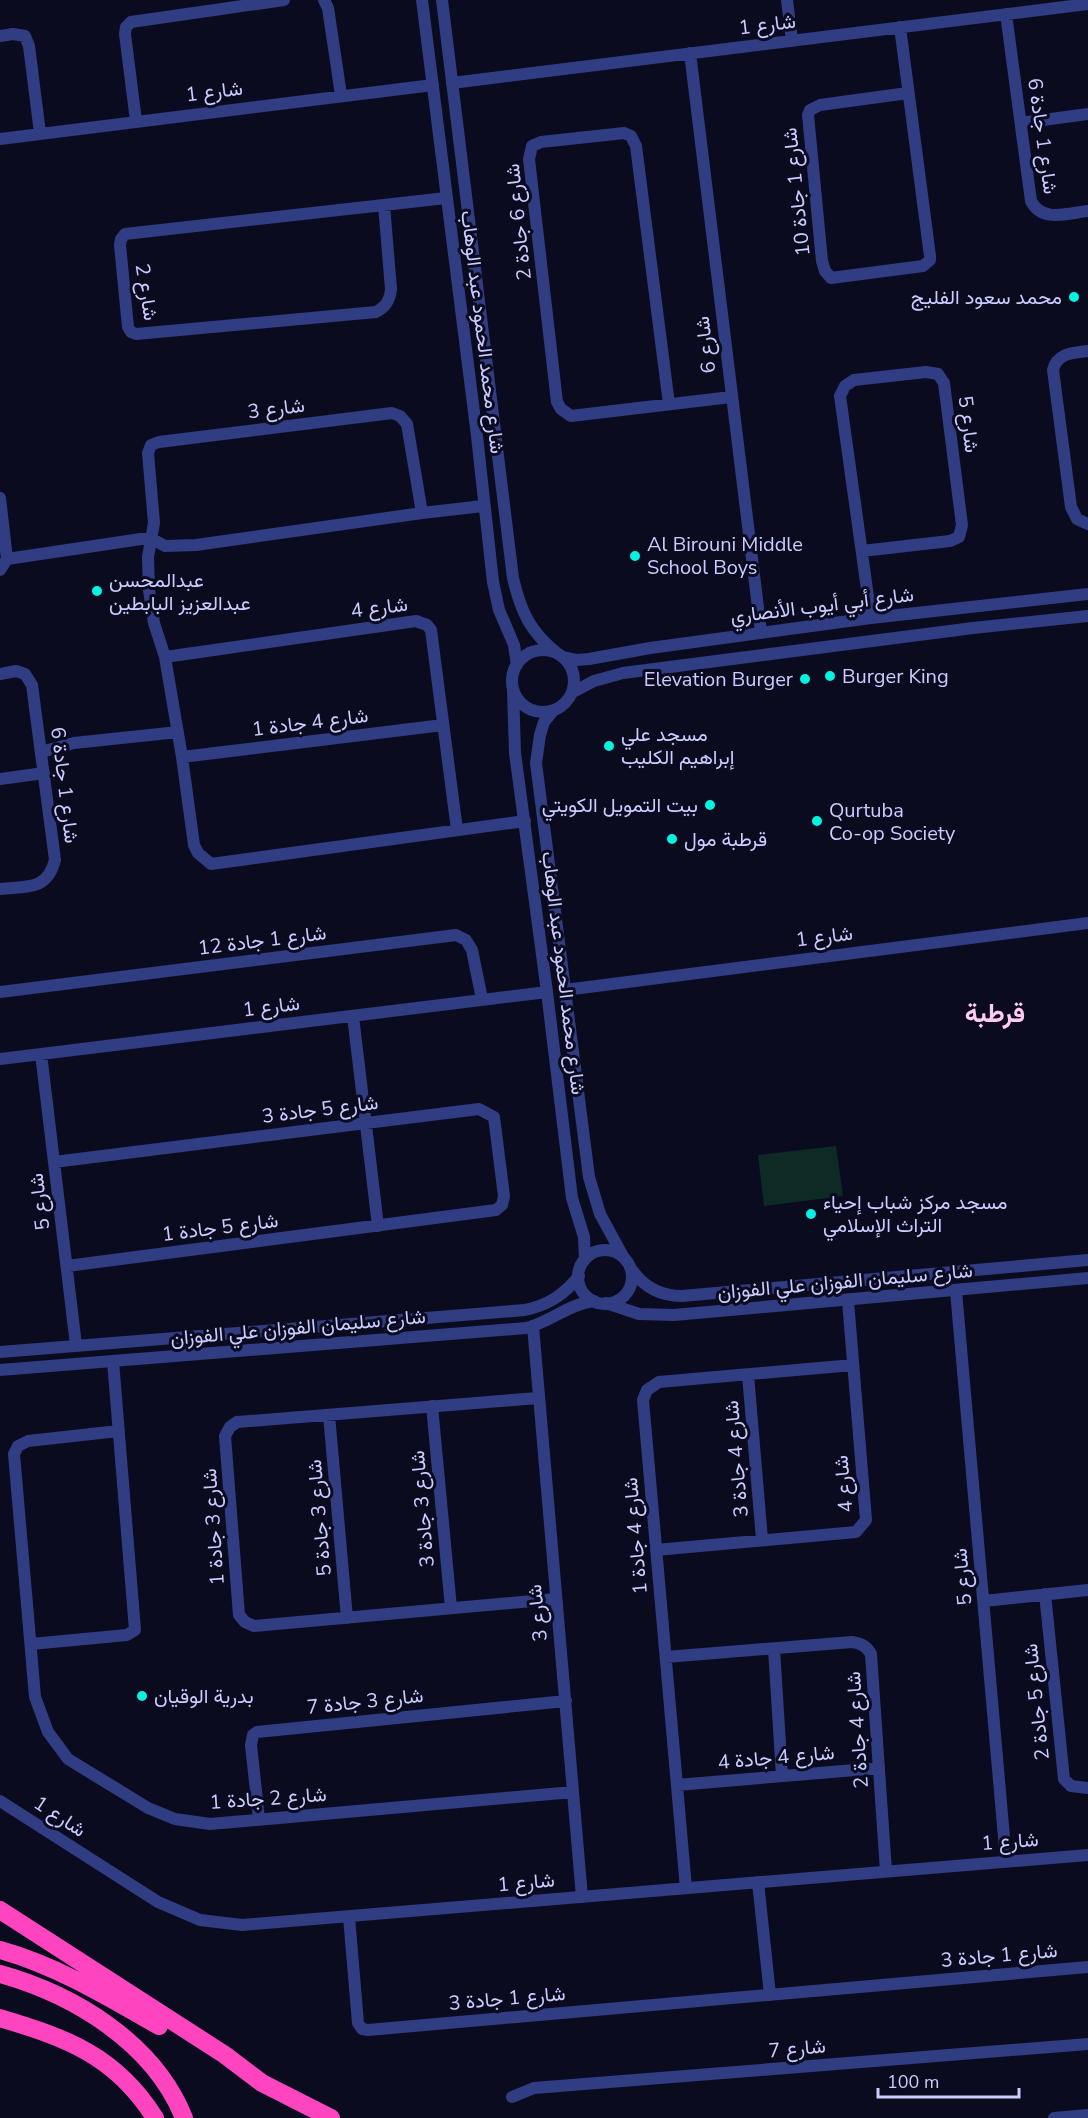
<svg xmlns="http://www.w3.org/2000/svg" width="1088" height="2118" font-family="'Nunito Sans',Vazirmatn,sans-serif">
<style>
.green{fill:#0d2a24}
.lines{fill:none;stroke-linecap:round;stroke-linejoin:round}
.minor{stroke:#313d83;stroke-width:12}
.tertiary{stroke:#313d83;stroke-width:12}
.motorway{stroke:#ff44bf;stroke-width:18}
.poi-dot{fill:#00f4e1;stroke:#0b0b20;stroke-width:2}
.labels{text-anchor:middle;stroke-width:6;stroke-linejoin:round;paint-order:stroke}
.street-label{font-size:20px;fill:#c9cdff;stroke:#0b0b20}
.poi-label{font-size:20px;fill:#c9cdff;stroke:#0b0b20;text-anchor:start}
.district-label{font-size:26px;font-weight:bold;fill:#ffcbf5;stroke:#0b0b20}
</style>
<rect width="100%" height="100%" fill="#0b0b20"/>
<path class="green" d="M836 1146 843 1196 764 1206 758 1155Z"/>
<g class="lines">
<path class="minor" d="M324 0 328 8 341 95
M787 0 792 41
M1006 14 1031 201C1042 223 1068 213 1088 211
M900 27 930 256V260L923 266 831 278 825 271 822 261 808 115 810 110 820 105 908 93
M0 36 13 34 25 36 29 46 40 133
M690 53 761 632
M452 83 1088 4
M136 121 125 34 126 27 131 22 284 0
M1021 123 1088 114
M0 139 433 85
M384 205 391 289C390 300 386 307 376 312L136 334 131 332 128 327 120 245 121 239 125 234 446 198
M1088 351C1072 353 1057 353 1053 370L1071 507 1077 519 1088 524
M669 404 636 146 631 136 624 133 541 142 532 146 529 159 557 402 561 409 571 416 731 397
M0 498 7 559 0 570
M422 513 407 424 400 416 392 413 159 442 151 445 148 453 154 523 148 557 149 590 154 623 165 657 182 757 194 845 198 853 211 864 525 821
M862 551 950 541 959 537 962 525 944 383 938 374 926 372 854 380 845 386 840 396 871 618
M7 559 141 539H152L165 546 196 545 422 513 483 506
M165 657 416 621 427 625 431 630 457 830
M0 674 16 671 25 674 32 685 55 860C47 891 27 886 0 889
M41 752 74 743 178 732
M182 757 443 725
M0 779 44 773
M565 990 1088 923
M0 992 456 935 466 940 472 950 482 999
M353 1016 378 1226
M41 1054 76 1345
M0 1059 547 992
M54 1162 479 1109 494 1117 504 1196 502 1205 496 1210 67 1266
M956 1291 1006 1860
M533 1326 582 1897
M748 1375 762 1539
M538 1398 237 1422 230 1427 225 1436 239 1615 245 1622 254 1626 555 1599
M432 1406 451 1608
M329 1415 347 1618
M118 1431 28 1441 18 1446 14 1454 35 1697 48 1732 68 1759 148 1808 175 1819 210 1824 573 1792
M656 1550 856 1532 866 1520 848 1301
M1045 1594 1064 1779 1071 1786 1088 1788
M984 1601 1088 1590
M31 1644 127 1635 135 1630 113 1361
M774 1649 782 1776
M666 1657 852 1642C861 1643 867 1646 871 1654L886 1871
M677 1785 879 1768
M259 1819 251 1745 253 1735 257 1732 566 1701
M758 1882 770 1995
M686 1888 643 1400 647 1390 659 1382 853 1365
M349 1917 358 2023 362 2029 368 2030 1088 1967
M512 2097 534 2088 1088 2044"/>
<path class="tertiary" d="M422 0 477 436 493 582 499 610 514 645 517 665
M442 0 513 578C521 612 530 632 558 654
M512 681a31 31 0 1 1 62 0a31 31 0 1 1-62 0Z
M563 657 577 660 589 659 650 648 871 618 1088 594
M513 690 515 753 547 992 572 1198 584 1237 585 1259
M573 692 594 681 623 673 973 628 1088 616
M553 711 544 722 540 735 536 763 589 1177 600 1214 624 1258
M578 1277a27 27 0 1 1 54 0a27 27 0 1 1-54 0Z
M632 1270C644 1287 660 1296 682 1296L1088 1260
M606 1303 639 1314 674 1315 1088 1278
M0 1352 525 1310C548 1305 564 1295 579 1276
M0 1370 526 1328C550 1322 569 1304 594 1301
M0 1801 158 1902 200 1920 242 1925 1088 1855
M1054 2118 1088 2115"/>
<path class="motorway" d="M0 1910 225 2055 262 2083 331 2118
M0 1950C57 1966 108 1997 159 2026
M0 1974C75 1995 154 2043 184 2118
M0 2018C67 2038 116 2056 155 2118"/>
</g>
<g class="poi-dot">
<circle cx="1074" cy="297" r="6"/>
<circle cx="635" cy="556" r="6"/>
<circle cx="97" cy="591" r="6"/>
<circle cx="830" cy="676" r="6"/>
<circle cx="805" cy="679" r="6"/>
<circle cx="609" cy="746" r="6"/>
<circle cx="710" cy="805" r="6"/>
<circle cx="817" cy="821" r="6"/>
<circle cx="672" cy="839" r="6"/>
<circle cx="811" cy="1214" r="6"/>
<circle cx="142" cy="1696" r="6"/>
</g>
<g class="labels">
<g class="street-label">
<text transform="translate(767 24) rotate(-7)" y="7">شارع 1</text>
<text transform="translate(214 91) rotate(-7)" y="7">شارع 1</text>
<text transform="translate(1043 136) rotate(82)" y="7">شارع 1 جادة 6</text>
<text transform="translate(796 192) rotate(-96)" y="7">شارع 1 جادة 10</text>
<text transform="translate(518 222) rotate(-96)" y="7">شارع 6 جادة 2</text>
<text transform="translate(147 292) rotate(81)" y="7">شارع 2</text>
<text transform="translate(483 332) rotate(83)" y="7">شارع محمد الحمود عبد الوهاب</text>
<text transform="translate(705 345) rotate(-97)" y="7">شارع 6</text>
<text transform="translate(276 408) rotate(-7)" y="7">شارع 3</text>
<text transform="translate(969 424) rotate(83)" y="7">شارع 5</text>
<text transform="translate(822 605) rotate(-7)" y="7">شارع أبي أيوب الأنصاري</text>
<text transform="translate(379 607) rotate(-7)" y="7">شارع 4</text>
<text transform="translate(310 722) rotate(-7)" y="7">شارع 4 جادة 1</text>
<text transform="translate(65 785) rotate(83)" y="7">شارع 1 جادة 6</text>
<text transform="translate(824 936) rotate(-7)" y="7">شارع 1</text>
<text transform="translate(262 940) rotate(-7)" y="7">شارع 1 جادة 12</text>
<text transform="translate(564 973) rotate(83)" y="7">شارع محمد الحمود عبد الوهاب</text>
<text transform="translate(271 1006) rotate(-7)" y="7">شارع 1</text>
<text transform="translate(320 1109) rotate(-7)" y="7">شارع 5 جادة 3</text>
<text transform="translate(39 1202) rotate(-97)" y="7">شارع 5</text>
<text transform="translate(220 1227) rotate(-7)" y="7">شارع 5 جادة 1</text>
<text transform="translate(845 1281) rotate(-5)" y="7">شارع سليمان الفوزان علي الفوزان</text>
<text transform="translate(298 1327) rotate(-5)" y="7">شارع سليمان الفوزان علي الفوزان</text>
<text transform="translate(736 1459) rotate(-95)" y="7">شارع 4 جادة 3</text>
<text transform="translate(843 1484) rotate(-95)" y="7">شارع 4</text>
<text transform="translate(422 1509) rotate(-95)" y="7">شارع 3 جادة 3</text>
<text transform="translate(319 1518) rotate(-95)" y="7">شارع 3 جادة 5</text>
<text transform="translate(213 1527) rotate(-94)" y="7">شارع 3 جادة 1</text>
<text transform="translate(635 1536) rotate(-95)" y="7">شارع 4 جادة 1</text>
<text transform="translate(962 1577) rotate(-95)" y="7">شارع 5</text>
<text transform="translate(537 1613) rotate(-96)" y="7">شارع 3</text>
<text transform="translate(365 1701) rotate(-6)" y="7">شارع 3 جادة 7</text>
<text transform="translate(1036 1702) rotate(-96)" y="7">شارع 5 جادة 2</text>
<text transform="translate(857 1730) rotate(-94)" y="7">شارع 4 جادة 2</text>
<text transform="translate(776 1757) rotate(-5)" y="7">شارع 4 جادة 4</text>
<text transform="translate(268 1798) rotate(-4)" y="7">شارع 2 جادة 1</text>
<text transform="translate(60 1816) rotate(33)" y="7">شارع 1</text>
<text transform="translate(1010 1841) rotate(-4)" y="7">شارع 1</text>
<text transform="translate(526 1882) rotate(-5)" y="7">شارع 1</text>
<text transform="translate(999 1955) rotate(-5)" y="7">شارع 1 جادة 3</text>
<text transform="translate(507 1998) rotate(-5)" y="7">شارع 1 جادة 3</text>
<text transform="translate(797 2048) rotate(-5)" y="7">شارع 7</text>
</g>
<g class="poi-label">
<text x="1062" y="304" text-anchor="end">محمد سعود الفليج</text>
<text x="647" y="551">Al Birouni Middle<tspan x="647" dy="23">School Boys</tspan></text>
<text x="109" y="587">عبدالمحسن<tspan x="109" dy="23">عبدالعزيز البابطين</tspan></text>
<text x="842" y="683">Burger King</text>
<text x="793" y="686" text-anchor="end">Elevation Burger</text>
<text x="621" y="741">مسجد علي<tspan x="621" dy="23">إبراهيم الكليب</tspan></text>
<text x="698" y="812" text-anchor="end">بيت التمويل الكويتي</text>
<text x="829" y="817">Qurtuba<tspan x="829" dy="23">Co-op Society</tspan></text>
<text x="684" y="846">قرطبة مول</text>
<text x="823" y="1209">مسجد مركز شباب إحياء<tspan x="823" dy="23">التراث الإسلامي</tspan></text>
<text x="154" y="1703">بدرية الوقيان</text>
</g>
<g class="district-label">
<text x="995" y="1022">قرطبة</text>
</g>
</g>
<path d="M878 2088v9h141v-9" fill="none" stroke="#c9cdff" stroke-width="3"/>
<text x="887" y="2088" font-size="18" fill="#c9cdff" stroke="#0b0b20" stroke-width="4.5" paint-order="stroke">100 m</text>
</svg>
